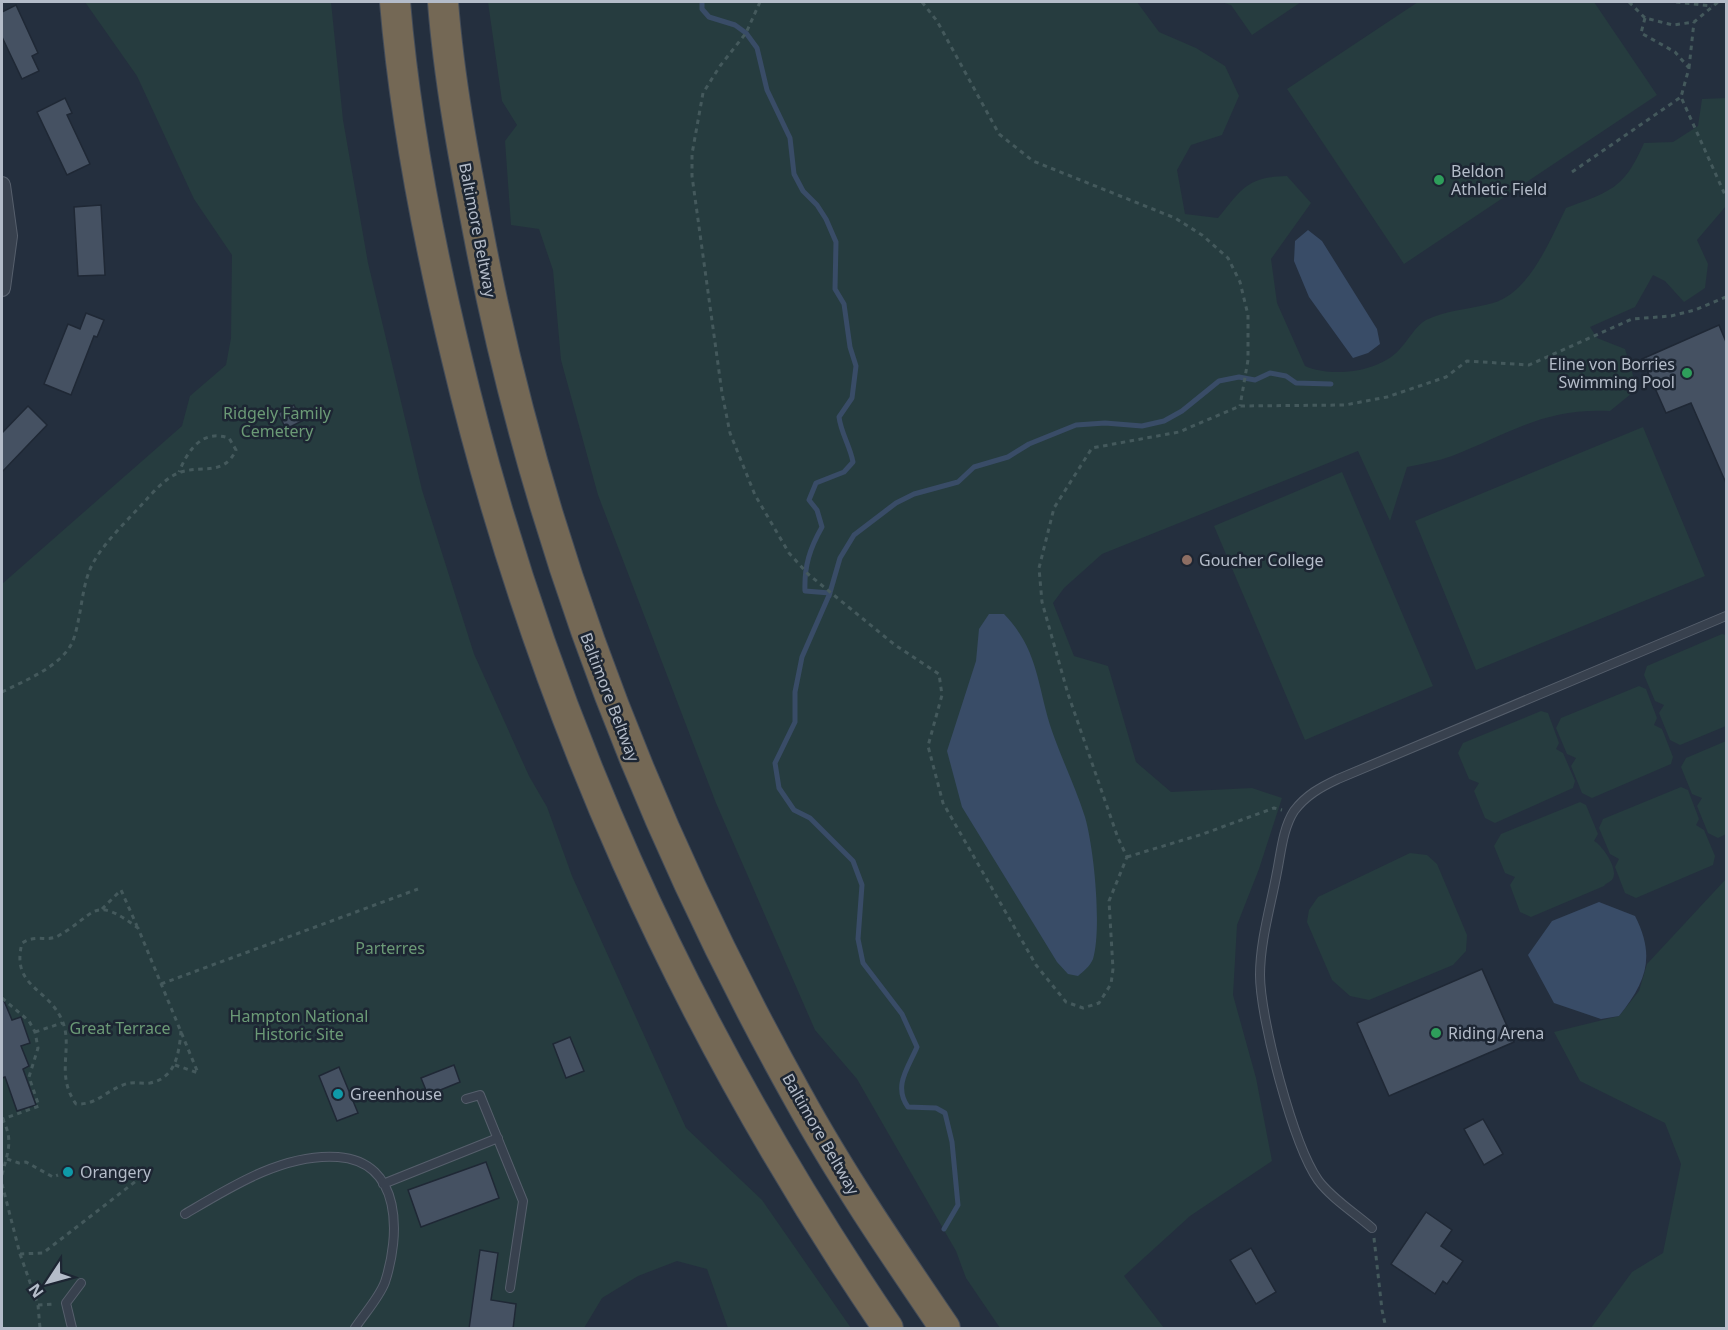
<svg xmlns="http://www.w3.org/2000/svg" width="1728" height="1330" font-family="'Noto Sans',sans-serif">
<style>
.green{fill:#263c3f}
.water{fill:#394c67}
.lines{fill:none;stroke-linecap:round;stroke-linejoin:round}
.stream{stroke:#394c67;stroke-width:5}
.building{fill:#455162;stroke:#1f2835;stroke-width:1.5}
.service-casing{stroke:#565f6c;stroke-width:10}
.minor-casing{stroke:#565f6c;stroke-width:18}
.motorway-casing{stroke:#434c59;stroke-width:32}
.path{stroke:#44595c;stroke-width:3;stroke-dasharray:4.5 4.5;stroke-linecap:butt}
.service{stroke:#38414e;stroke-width:8}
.minor{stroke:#38414e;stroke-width:16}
.motorway{stroke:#746855;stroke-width:30}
.leisure-dot{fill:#2e9e5b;stroke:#1d2633;stroke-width:2}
.education-dot{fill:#8d6e63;stroke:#1d2633;stroke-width:2}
.culture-dot{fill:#0f9aa8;stroke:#1d2633;stroke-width:2}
.labels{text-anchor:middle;stroke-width:5;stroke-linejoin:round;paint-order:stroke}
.poi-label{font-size:16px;fill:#b4bcc9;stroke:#1d2633;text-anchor:start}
.street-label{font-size:16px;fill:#b4bcc9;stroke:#1d2633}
.park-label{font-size:16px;fill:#6b9a76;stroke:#1d2633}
</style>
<rect width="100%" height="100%" fill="#242f3e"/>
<path class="green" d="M85 2H331L343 120 368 263 422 490 474 654 529 776 547 807 572 876 686 1128 762 1200 851 1328H728L707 1269 677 1261 638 1276 602 1298 584 1328H2V584L182 426 190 396 226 365 231 338 232 255 194 199 137 76Z
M488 2H1137L1159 32 1196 48 1225 66 1239 96 1222 135 1191 145 1177 170 1185 214 1218 218C1242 189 1247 177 1287 176L1311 203 1271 259 1277 303 1305 366C1332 378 1379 372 1399 350 1407 342 1416 325 1426 320 1446 310 1472 309 1493 303 1530 292 1550 240 1566 208 1611 191 1624 189 1644 143L1673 142 1698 126 1702 99 1726 98V206L1697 240 1708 264 1705 288 1684 302 1665 281 1653 275 1635 307 1590 327 1597 338 1625 349 1637 389 1610 411C1543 408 1511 433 1452 456 1438 461 1422 464 1407 467L1390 521 1358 451 1102 554 1064 588 1053 603 1074 656 1108 666 1136 762 1171 792 1252 788 1282 798 1259 869 1237 925 1233 995 1256 1078 1272 1161 1190 1216 1124 1276 1164 1328H1000L966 1278 956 1251 857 1079 815 1030 716 803 598 495 561 360 553 270 539 229 511 225 505 141 517 125 502 101Z
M1221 2H1301L1252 35 1231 5Z
M1418 2H1594L1657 95 1404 264 1287 89Z
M1643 427 1705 576 1476 670 1415 521Z
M1342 472 1433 686 1305 740 1214 526Z
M1722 634 1726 635V726L1680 745 1670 740 1659 713 1664 705 1655 701 1644 675 1647 666Z
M1639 686 1646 689 1657 718 1654 725 1662 729 1673 757 1671 764 1592 798 1582 793 1571 766 1576 758 1567 754 1556 728 1561 718Z
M1541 711 1548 713 1559 743 1556 749 1563 753 1575 781 1573 788 1495 823 1485 818 1474 791 1479 783 1469 779 1458 753 1463 743Z
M1726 741V834L1718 838 1708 833 1697 806 1702 798 1692 794 1681 767 1686 758Z
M1681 787 1688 790 1699 819 1696 825 1704 830 1715 856 1713 865 1636 898 1625 893 1615 867 1619 859 1610 854 1599 828 1603 819Z
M1580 802 1586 805 1598 834 1594 841C1602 845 1620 870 1612 880 1610 882 1606 883 1604 886L1531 917 1520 912 1510 885 1515 877 1505 873 1494 846 1501 834Z
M1410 853 1427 855 1437 864 1467 935 1466 951 1453 965 1369 1000 1350 996 1332 980 1307 922 1309 910 1318 897Z
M1726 879V1328H1591L1632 1272 1663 1253 1681 1164 1665 1123 1580 1081 1554 1032 1619 1016 1639 991 1647 964Z"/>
<path class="water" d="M1308 230 1322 241 1377 329 1380 344 1368 353 1353 358 1309 297 1294 261 1295 241Z
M989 614H1004C1039 650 1037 686 1052 731 1062 760 1076 788 1085 817 1094 848 1102 928 1093 959 1090 966 1084 971 1078 976L1068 974 1057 962 962 807 947 751 976 661 979 629Z
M1599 902 1635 916C1656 957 1646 982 1619 1016L1601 1019 1554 1003 1528 955 1552 921Z"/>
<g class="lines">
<path class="stream" d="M702 2V9L709 17 735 25 746 33 757 48 767 90 790 138 794 174 803 191 817 205 826 219 836 242 835 289 844 304 850 347 856 366 852 398 839 417C841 433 850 446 853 462L844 472 816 483 809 500 817 510 822 527C810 548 804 566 805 591L830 593 802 657 795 692V722L775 763 779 788 794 810 810 818 853 861 862 885 858 939 863 963 902 1014 917 1047C908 1068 893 1086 908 1107L936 1108 945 1113 952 1142 958 1205 944 1229
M829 596 840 558 854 535 896 503 914 494 958 482 974 467 1008 457 1029 444 1076 425 1105 423 1142 426 1164 421 1182 411 1219 381 1239 377 1255 380 1270 373 1286 376 1296 383 1331 384"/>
</g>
<path class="building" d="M16 5 38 53 32 56 39 71 22 79 2 37V12Z
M65 98 72 113 67 115 90 164 67 175 37 112Z
M101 205 105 275 78 276 74 207Z
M86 313 104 320 97 337 94 336 71 395 44 384 68 324 80 329Z
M1719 325 1726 342V483L1691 403 1666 413 1642 359Z
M294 405 302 421 286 429 278 413Z
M28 406 47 425 2 472V433Z
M1482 969 1514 1042 1389 1096 1357 1023Z
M2 996 12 1020 21 1017 30 1043 21 1046 29 1066 23 1069 36 1105 17 1111 5 1077 2 1078Z
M570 1037 584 1071 566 1078 553 1044Z
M454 1065 460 1082 428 1095 421 1078Z
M339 1067 358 1113 337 1121 319 1076Z
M1483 1119 1503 1154 1484 1165 1464 1129Z
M486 1162 499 1198 421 1227 408 1190Z
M1426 1212 1452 1230 1441 1246 1463 1261 1447 1284 1443 1281 1435 1294 1391 1264Z
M1251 1248 1276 1292 1256 1304 1230 1260Z
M480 1250 498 1253 491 1300 516 1304 513 1329H469Z"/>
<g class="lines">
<defs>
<path id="service" d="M466 1099 480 1095 523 1201 510 1288
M383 1184 498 1138
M185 1214C229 1188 283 1153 338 1157 403 1162 400 1236 385 1282 379 1298 364 1314 355 1328
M1372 1228C1355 1213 1331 1198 1318 1180 1293 1144 1260 1018 1260 975 1260 941 1271 905 1277 872 1281 852 1283 828 1294 811 1306 795 1321 787 1338 779L1726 616
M72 1328 66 1303 81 1283"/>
<path id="minor" d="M2 185 9 236 2 288"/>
<path id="motorway" d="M395 2C405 121 428 239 456 355 540 709 684 1028 888 1328
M443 2C449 80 464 159 479 236 537 540 648 828 798 1097 842 1177 894 1253 945 1328"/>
</defs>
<use href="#service" class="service-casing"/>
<use href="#minor" class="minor-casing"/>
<use href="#motorway" class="motorway-casing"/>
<path class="path" d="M760 2 746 33 720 66 703 93 692 154V176L722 393 730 433 755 495 789 553 808 574 895 645 939 674 942 695 928 746 943 803 1036 965 1066 1002 1083 1008 1099 1003 1111 984 1113 969 1109 901 1127 857 1118 838 1068 694 1042 602 1039 568 1054 508 1092 448 1179 432 1240 406 1345 405 1387 397 1446 377 1467 361 1529 365 1632 319 1671 316 1695 310 1726 297
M922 2 937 21 999 134 1033 161 1175 218 1202 235 1228 258 1240 282 1248 315V360L1240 406
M1629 2 1645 18 1673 25 1694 22 1718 2
M1676 2 1712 6
M1645 18 1641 33 1675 52 1689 68 1681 97 1726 197
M1689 68 1694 22
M1572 172 1681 97
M2 692C24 681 60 667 72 643 76 634 78 622 80 612 83 595 85 578 93 563 106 540 128 520 146 500 155 490 168 476 181 472 203 465 224 476 236 450L229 438C202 429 188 450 179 472
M1127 857 1203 834 1274 808 1282 810
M102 909 121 890 137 926
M161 984 418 889
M2 998 29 1021 35 1032 38 1048 29 1077 39 1106 3 1119
M181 1031C179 1053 176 1078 150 1083 141 1084 132 1081 123 1085 104 1092 97 1105 76 1104 54 1073 75 1046 61 1018 46 987 11 986 22 943 36 934 47 942 58 936 97 914 92 894 138 928L198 1073
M35 1032 62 1023
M175 1065 198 1073
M7 1159 19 1163 26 1162 53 1177 58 1175
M2 1175C7 1154 14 1141 3 1120
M2 1184 20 1254 43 1253 140 1178
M1374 1238 1382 1310 1386 1328
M20 1254 38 1305 40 1328
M38 1305 54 1304"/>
<use href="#service" class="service"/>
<use href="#minor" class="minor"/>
<use href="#motorway" class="motorway"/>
</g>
<g class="leisure-dot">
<circle cx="1439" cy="180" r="6"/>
<circle cx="1687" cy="373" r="6"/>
<circle cx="1436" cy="1033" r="6"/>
</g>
<circle class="education-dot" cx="1187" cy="560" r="6"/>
<g class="culture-dot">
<circle cx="338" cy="1094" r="6"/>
<circle cx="68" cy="1172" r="6"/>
</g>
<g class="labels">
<g class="poi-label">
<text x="1451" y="177">Beldon<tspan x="1451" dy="18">Athletic Field</tspan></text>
<text x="1675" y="370" text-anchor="end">Eline von Borries<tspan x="1675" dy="18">Swimming Pool</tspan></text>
<text x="1199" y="566">Goucher College</text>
<text x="1448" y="1039">Riding Arena</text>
<text x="350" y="1100">Greenhouse</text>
<text x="80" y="1178">Orangery</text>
</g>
<g class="street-label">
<text transform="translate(478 230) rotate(79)" y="6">Baltimore Beltway</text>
<text transform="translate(610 697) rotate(69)" y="6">Baltimore Beltway</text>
<text transform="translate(821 1134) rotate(60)" y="6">Baltimore Beltway</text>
</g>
<g class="park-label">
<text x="277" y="419">Ridgely Family<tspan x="277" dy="18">Cemetery</tspan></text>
<text x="390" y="954">Parterres</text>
<text x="299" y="1022">Hampton National<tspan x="299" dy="18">Historic Site</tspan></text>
<text x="120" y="1034">Great Terrace</text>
</g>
</g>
<rect width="1728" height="1330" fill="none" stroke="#b4bcc9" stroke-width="6"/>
<g transform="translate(48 1282) rotate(234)" stroke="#1d2633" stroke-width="4.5" paint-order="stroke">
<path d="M0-4.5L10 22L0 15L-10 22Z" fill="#b4bcc9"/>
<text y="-9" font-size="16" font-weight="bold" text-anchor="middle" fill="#b4bcc9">N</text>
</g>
</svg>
